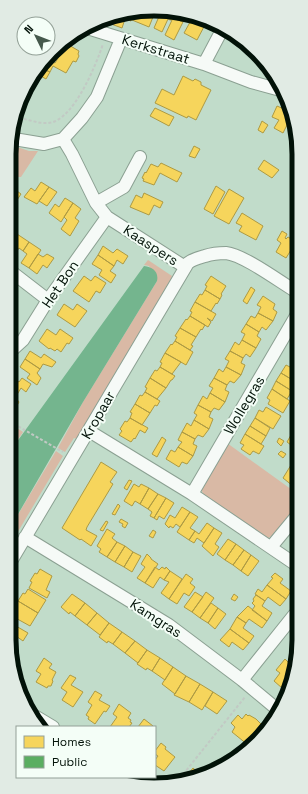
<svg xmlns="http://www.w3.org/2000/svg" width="308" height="794" font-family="'Space Grotesk',sans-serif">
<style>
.green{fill:#d9b9a5}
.water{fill:#74b58e}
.homes{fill:#f6d55c;stroke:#ad9a43}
.public{fill:#5aae61;stroke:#407f46}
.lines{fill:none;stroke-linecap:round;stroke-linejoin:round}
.minor-casing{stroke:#8ba092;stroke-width:14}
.path{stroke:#c2c9c4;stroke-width:2;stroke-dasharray:3 2;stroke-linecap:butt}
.minor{stroke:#f6faf7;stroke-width:12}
.labels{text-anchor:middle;stroke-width:4;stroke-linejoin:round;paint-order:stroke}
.street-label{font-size:14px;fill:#021208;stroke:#f4fef7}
.rim{fill:none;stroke:#021208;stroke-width:5}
</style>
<rect width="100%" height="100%" fill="#c1dcca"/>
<path class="green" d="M14 146 29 151H38L21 177H18L13 174Z
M148 260 172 276 171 280 77 439 74 438 65 452 58 448 83 402 157 281 149 266 144 265Z
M14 426 23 432 11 450V431Z
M227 443 295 492V509L273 535 267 539 204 497 202 491V484Z
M56 451 63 456 10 545V528Z"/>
<path class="water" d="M144 266C153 267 159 272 157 281L83 402 10 528 11 450Z"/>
<path class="homes" d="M137 10 155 12 149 27 132 20Z
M132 11 134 12 131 21 125 19 122 28 103 21Z
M161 12 175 13 173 18 171 17 170 20 168 19 162 32 154 28Z
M175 13 185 17 183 22 173 18Z
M194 15 207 21 197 40 184 33Z
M171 17 183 22 174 40 165 35 172 20H170Z
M67 44 79 51 78 54 79 56 76 62 73 61 66 73 53 66 50 72 43 69 49 60 55 63Z
M47 59 49 60 35 82 32 80 39 66Z
M43 69 50 72 46 79 39 75Z
M183 76 193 81 195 79 201 82V85L211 90 196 120 188 116 187 118 155 103 162 89 174 95Z
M277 106 291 112 292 115 283 133 274 128 279 120 272 117Z
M155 108 174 117 169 126 150 116Z
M262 121 268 125 263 133 258 130Z
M194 146 200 149 195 158 189 156Z
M264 160 279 170 272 178 258 169Z
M161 163 182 173 177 182 160 173 154 185 143 181 144 179 142 178 145 172 146 173 151 164 158 167Z
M41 182 49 187 37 204 24 197 31 188 35 191Z
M216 186 225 192 213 214 204 209Z
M49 187 57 192 47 206 39 201Z
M13 188 21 194 13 206Z
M229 189 244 198 229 224 214 216Z
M144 193 163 202 160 208 154 205 149 215 130 207 136 195 142 198Z
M65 198 73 203 61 222 49 213 55 204 59 207Z
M73 203 81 209 75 218 79 221 70 236 61 229 67 220 64 217Z
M242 213 263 226 256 240 239 231 242 226 236 223Z
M282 231 287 234 285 238 286 239 288 237 297 242V246L294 251 291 250 286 258 276 252 281 243 277 240Z
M17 234 29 242 23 251 19 248 13 257V240Z
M29 242 41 250 29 268 21 263 27 254 23 251Z
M103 246 113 253 117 249 128 256 123 264 117 260 114 266 98 255Z
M38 254 43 257 47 254 54 258 47 268 43 265 37 274 29 268Z
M98 255 114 266 110 271 116 275 111 283 99 275 102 270 92 264Z
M84 276 91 281 95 276 106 283 100 293 96 291 89 302 73 291Z
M211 276 226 286 221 294 222 295 220 299 205 290 207 286 205 285Z
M251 287 255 290 247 304 243 301Z
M205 290 220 299 217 304 216 303 211 311 195 302 200 294 202 295Z
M263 296 275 304 273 309 277 312 273 321 258 313 261 307 257 305Z
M195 302 216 314 212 321 207 318 211 322 208 327 190 316 192 312 190 311Z
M64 304 73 310 77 304 87 311 75 327 57 315Z
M258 313 273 321 266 330 262 327 259 332 246 324 251 316 255 318Z
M190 316 205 325 202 330 201 329 196 337 180 328 186 319 187 320Z
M246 324 259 332 257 336 261 339 256 348 242 340 245 334 241 332Z
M180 328 196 337 191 345 193 346 190 350 175 341 177 337 175 336Z
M47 329 56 335 60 329 73 338 69 344 67 343 61 352 57 349 55 351 50 348 49 349 39 341Z
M242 340 256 348 250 357 246 354 243 358 230 351 235 342 239 345Z
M175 341 193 352 186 365 165 353 171 344 172 345Z
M30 351 41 358 44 354 56 362 52 367 43 364 40 369 25 359Z
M230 351 243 358 241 363 245 365 241 375 226 367 229 361 225 359Z
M165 353 181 362 172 374 160 367 162 363 160 362Z
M25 359 40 369 37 373 41 378 37 385 27 378 30 374 20 367Z
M293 362 296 364V382L281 373 286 365 290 367Z
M160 367 175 376 172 380H171L166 388 150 378 155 370 157 371Z
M226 367 241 375 234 383 230 381 227 385 214 378 219 369 223 372Z
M281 373 296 382V385L292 391 276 381Z
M12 377 19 382 22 378 31 384 26 392 21 388 18 393 11 389Z
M150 378 166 388 157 399 145 392 147 388 145 387Z
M214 378 227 385 225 390 229 392 225 402 210 393 213 388 209 386Z
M276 381 292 391 287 399 272 389Z
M11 389 18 393 15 397 19 402 15 409 11 406Z
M272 389 290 401 283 413 268 404 270 400 267 398Z
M145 392 160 401 157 406 155 405 150 413 135 404 140 395 142 396Z
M210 393 225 402 219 410 214 408 211 412 198 405 203 396 207 399Z
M135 404 150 413 142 425 130 418 132 413 130 412Z
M198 405 211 412 209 417 213 419 209 429 194 420 197 415 194 413Z
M266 407 281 416 273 429 255 418 259 410 263 412Z
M130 418 148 428 145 433 140 430 135 439 134 438 131 442 119 435 122 431 120 429 125 421 127 422Z
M255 418 270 428 266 436 250 426Z
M194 420 209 429 203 437 198 435 195 439 182 432 187 423 191 426Z
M250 426 266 436 261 444 245 434Z
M182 432 195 439 193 444 197 446 193 456 178 447 182 442 178 440Z
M245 434 264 446 259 454 253 451 250 455 241 449 244 445 240 443Z
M291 435 296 439 291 445 287 442Z
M162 437 166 440 157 457 152 454Z
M279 438 284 441 281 446 277 442Z
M178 447 193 456 187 464 182 462 179 467 166 459 171 450 175 452Z
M281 451 286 454 283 458 278 454Z
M101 462 117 472 110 482 113 484 87 527 86 530 97 536 91 546 81 539 80 540 62 528Z
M291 465 295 469V483L293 486 283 478Z
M129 480 132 481 127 490 124 488Z
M134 484 139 487 141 484 149 488 140 504 135 501 132 506 124 501Z
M149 488 158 494 148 509 140 504Z
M158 494 166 498 154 518 150 516 152 512 148 509Z
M166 498 174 503 164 519 159 516 157 520 154 518Z
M118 504 120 506 115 515 112 514Z
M182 507 190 512 180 527 176 524 173 528 170 526 169 528 165 524 170 515 175 518Z
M190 512 198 517 190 528 195 531 189 540 177 532Z
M121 519 128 523 125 528 122 526 123 524 119 522Z
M106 521 108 522 103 531 100 530Z
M207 523 214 528 204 543 197 538 194 543 189 540 195 531 199 534Z
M214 528 222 533 215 544 219 547 213 556 202 546Z
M107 529 115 534 112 538 117 542 107 557 99 552 101 549 97 546Z
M153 530 156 532 153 538 149 536Z
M228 539 236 544 225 560 217 554Z
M117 542 125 546 115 562 107 557Z
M236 544 244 550 233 565 225 560Z
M125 546 133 552 124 567 115 562Z
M244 550 251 555 241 571 233 565Z
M133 552 141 556 132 572 124 567Z
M147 554 151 558V559L158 564 145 583 137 578 145 567 141 564Z
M251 555 259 561 248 576 241 571Z
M155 567 159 570 162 567 165 569 166 567 170 571 164 580 160 577 153 588 145 583Z
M40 569 52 576 46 590 50 592 47 598 29 588 32 582 30 581 35 573 37 574Z
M170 571 182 579 169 599 161 593 169 582 164 580Z
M275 573 283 579 280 583 291 591 286 599 267 585 273 578 271 577Z
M186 574 193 579 190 583 195 587 189 596 184 593 177 604 169 599Z
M267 585 286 599 280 606 268 597 265 601 255 594 258 589 262 592Z
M28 589 46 600 38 613 18 601 23 593 25 594Z
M195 592 203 597 192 612 184 607Z
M206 592 214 598 200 618 192 612Z
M72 594 85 603 75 616 70 612 69 614 61 607Z
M234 594 238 597 235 601 231 599Z
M256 595 265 601 262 606 272 613 267 621 252 610 255 606 252 603 254 601 253 599Z
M18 601 38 613 30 626 12 616 15 611 13 610Z
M85 603 97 613 87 625 75 616Z
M211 603 218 608 208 623 200 618Z
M248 606 267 621 262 628 249 619 246 623 237 617Z
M218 608 226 614 215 629 208 623Z
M97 613 109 623 100 635 87 625Z
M237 617 246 623 243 628 254 636 249 643 230 629Z
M109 623 122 632 113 644 108 641 107 643 99 637Z
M16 626 28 633 23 641 16 636 10 646 9 630 12 632Z
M230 629 249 643 243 650 232 642 229 647 220 640Z
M122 632 135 641 125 653 113 644Z
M135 641 147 650 138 663 125 653Z
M147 650 160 658 152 671 147 668 146 670 137 664Z
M44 658 52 664 49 668 56 672 52 680 53 681 51 686H48L47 688 36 682 41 674 36 671Z
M160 658 173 667 165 680 152 671Z
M285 659 289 663 288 665 294 669V673L282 688 274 681 280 673 276 670Z
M173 667 186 676 175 694 162 684Z
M294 673V678L287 692 282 688Z
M70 675 76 678 71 685 83 692 73 707 62 700 67 692 61 688Z
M186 676 200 684 189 702 174 695Z
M200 684 213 692 202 710 189 702Z
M95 691 102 695 99 700 110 706 106 712 104 711 95 724 88 719 89 717 86 715 92 705 88 702Z
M213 692 227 701 217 714 205 706Z
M119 704 131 713 128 718 131 720 130 722 132 723 129 727H110L117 717 113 714Z
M246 714 248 716 249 715 256 719 261 724 260 726 262 727 258 732 262 735 254 743 251 740 248 745 232 732 235 727 231 723 238 715 242 719Z
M144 719 153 726V727H138Z
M161 743 166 747 165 749 175 757 164 771 155 765V760L158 756 155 754V751Z
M193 768 201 775 185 781 183 780Z"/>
<path class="public" d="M257 53 266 62 264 65 254 58Z"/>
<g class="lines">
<defs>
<path id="minor" d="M84 27 204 64 251 82 284 91
M204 64 223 28
M14 139 44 144 63 139 82 118 97 97 121 39
M63 139 72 154 96 203 107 217 185 267
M96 203 124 187 140 157
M13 273 48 300
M12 350 23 340 48 300 107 217
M89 431 192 494 295 564
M192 494 296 316
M25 537 169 625 242 680 278 710
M271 547 295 518
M10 563 188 263C193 259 198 258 205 256 211 254 220 253 226 253 244 255 280 282 297 292
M242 680 294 615
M33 715 53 727
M127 777 136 784"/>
</defs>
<use href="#minor" class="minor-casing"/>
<path class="path" d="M14 117C25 118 37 124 48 123 73 122 96 65 103 44
M14 424 63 452
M11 429 15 419 11 414
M177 782 245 697"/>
<use href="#minor" class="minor"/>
</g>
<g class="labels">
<g class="street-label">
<text transform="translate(156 49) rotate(17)" y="5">Kerkstraat</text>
<text transform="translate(151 245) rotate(33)" y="5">Kaaspers</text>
<text transform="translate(60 284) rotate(-56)" y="5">Het Bon</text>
<text transform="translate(244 405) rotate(-59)" y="5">Wollegras</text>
<text transform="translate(98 415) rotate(-60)" y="5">Kropaar</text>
<text transform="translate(156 618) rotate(33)" y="5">Kamgras</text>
</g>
</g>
<path d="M0 0H308V794H0ZM154 16H154A138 138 0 0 1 292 154V640A138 138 0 0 1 154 778H154A138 138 0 0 1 16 640V154A138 138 0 0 1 154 16Z" fill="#e1ebe4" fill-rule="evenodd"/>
<path class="rim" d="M154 16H154A138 138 0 0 1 292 154V640A138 138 0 0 1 154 778H154A138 138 0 0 1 16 640V154A138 138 0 0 1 154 16Z"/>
<rect x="16" y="726" width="140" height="52" fill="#f4fef7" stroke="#93a097"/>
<rect x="24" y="736" width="20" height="12" fill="#f6d55c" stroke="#93a097"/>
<text x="52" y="746" font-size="12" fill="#021208">Homes</text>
<rect x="24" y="756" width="20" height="12" fill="#5aae61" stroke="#93a097"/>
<text x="52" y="766" font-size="12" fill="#021208">Public</text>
<g transform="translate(36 36) rotate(313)"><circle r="19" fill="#f4fef7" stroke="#93a097"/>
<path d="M0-3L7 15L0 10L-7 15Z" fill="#45594c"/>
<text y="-6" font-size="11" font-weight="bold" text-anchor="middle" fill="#021208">N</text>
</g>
</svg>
